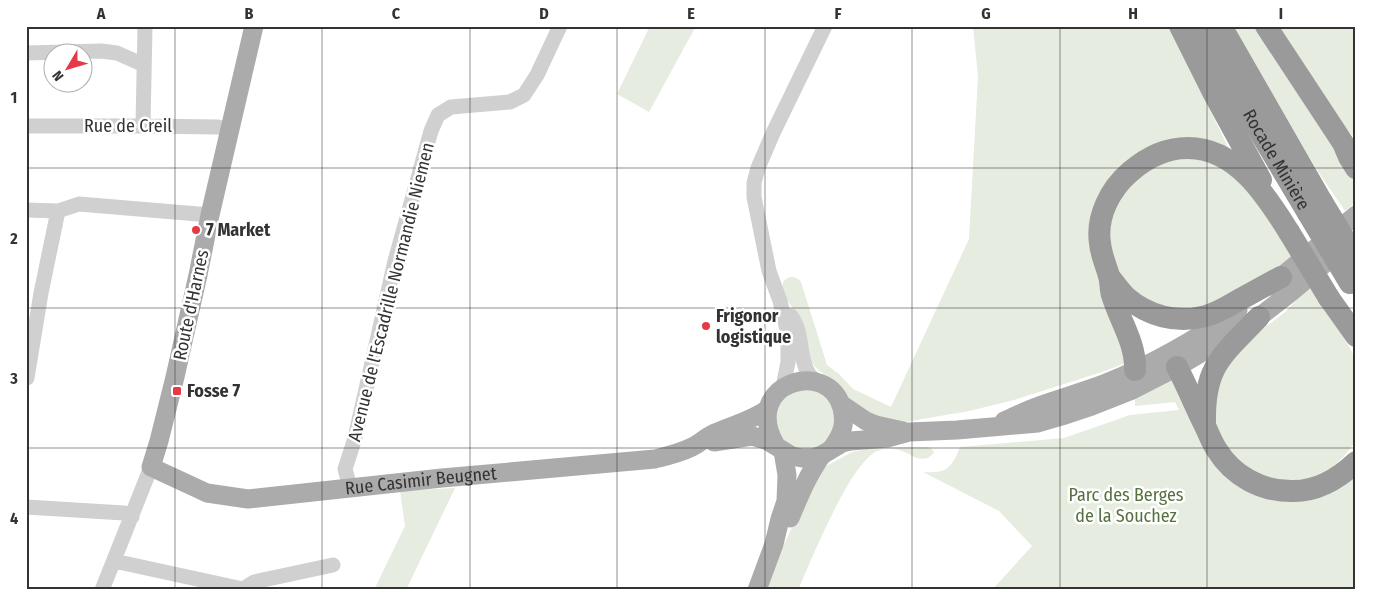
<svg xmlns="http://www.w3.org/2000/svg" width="1382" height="616" font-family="'Fira Sans Condensed',sans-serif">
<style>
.green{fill:#e6ecdf}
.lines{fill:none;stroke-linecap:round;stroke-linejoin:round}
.minor{stroke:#d0d0d0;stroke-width:15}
.major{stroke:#ababab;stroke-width:19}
.highway{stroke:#9a9a9a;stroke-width:22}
.highway-bridge{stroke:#9a9a9a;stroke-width:22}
.grid{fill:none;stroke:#333;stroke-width:1;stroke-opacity:0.55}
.poi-dot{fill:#e63946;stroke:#fff;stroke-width:2}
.labels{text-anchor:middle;stroke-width:5;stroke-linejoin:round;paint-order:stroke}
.street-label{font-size:18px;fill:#333;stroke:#fff}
.poi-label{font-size:18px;font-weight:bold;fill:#333;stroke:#fff;text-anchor:start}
.park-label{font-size:18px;fill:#56703f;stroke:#fff}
.neatline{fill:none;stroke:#333;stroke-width:2}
.grid-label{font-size:16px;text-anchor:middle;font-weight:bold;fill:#333}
</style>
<rect width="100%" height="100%" fill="#fff"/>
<path class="green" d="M650 26H696L649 112 617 94Z
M973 26H1169L1230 151 1169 143 1097 216 1131 361 1102 372 1014 400 969 411 894 424 877 418 875 414 870 415C863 410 855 405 849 398 844 393 840 386 834 381 827 375 818 372 813 364 803 351 806 331 798 317 794 309 776 288 785 280 791 274 797 277 801 282L827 365 839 374 853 389 891 407 969 239 978 77Z
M1233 26H1259L1356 178V202L1345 211 1317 170Z
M1279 26H1356V138L1351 134 1334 113Z
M1193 158 1213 163 1229 172 1258 202 1292 257 1275 270 1205 309 1169 310 1133 293 1111 262 1107 225 1117 194 1156 162Z
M1310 287 1344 338 1356 359V441L1344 456 1333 467 1318 475 1305 480 1271 482 1237 465 1213 424V388L1241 345 1284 313Z
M1177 378 1199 428 1277 496 1356 468V590H992L1032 546 999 511 923 472C946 474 952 468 960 447L1064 438 1130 415 1179 410 1175 402 1135 406V396Z
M776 420a30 30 0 1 1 60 0a30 30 0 1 1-60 0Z
M876 447H928L933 450 934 453 928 458C925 459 921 459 917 458 913 457 910 454 907 453 899 449 889 447 880 450 852 457 811 561 798 590H765L781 551 819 470 852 452Z
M455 488 406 590H374L405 526 400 491Z"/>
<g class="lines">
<path class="minor" d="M26 53 101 51 117 53 144 65
M26 126H143L218 127 230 130
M143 126 145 26
M26 210 58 211 79 204 210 215
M791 316C804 333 798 358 809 374 811 377 815 380 817 383
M26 378H27L41 293 58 211
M783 387 788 362V334L780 301 769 271 754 197V183L758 168 773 133 825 26
M350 487 345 469 355 438 395 261 431 131 438 115 451 107 510 102 524 95 537 75 560 26
M26 507 124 513 132 517
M114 561 243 589 254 582 333 565
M102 590 151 467"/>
<g class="major">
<path id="s1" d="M254 26 210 215 198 275 175 377 159 441 151 467 207 493 248 499 442 478 655 459C667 456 680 453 692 447 700 443 706 437 715 433 733 425 751 421 768 409"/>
<path d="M1270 286 1356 215"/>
<path d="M841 404 866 421 876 425 903 431"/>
<path d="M1004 421C1016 416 1027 410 1039 406 1061 398 1083 392 1104 384 1151 365 1197 339 1238 310"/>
<path d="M714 442 752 436 766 440 792 456 802 458H812L822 455 842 443 851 441 887 438 909 432 957 430 1038 423 1062 416 1092 406 1130 391 1177 367 1211 347 1259 317 1290 293 1344 247"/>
<path d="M775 444C741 383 828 357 842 408 846 424 842 435 832 448"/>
<path d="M790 518C799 497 808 474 822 455"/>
<path d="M757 590 774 544 780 519 786 501 787 475 783 451"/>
</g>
<g class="highway">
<path d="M1180 26 1214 94 1261 180"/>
<path id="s2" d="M1200 26 1255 124 1308 213"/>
<path d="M1221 26 1322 202"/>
<path d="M1266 26 1343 143 1349 157 1356 168"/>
<path d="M1111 279C1116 285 1121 292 1126 297 1148 316 1177 324 1206 316 1217 313 1227 307 1237 301 1252 293 1266 285 1281 277"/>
<path d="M1329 298 1356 336"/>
<path d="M1177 367C1187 386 1195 406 1205 426 1209 434 1212 443 1217 450 1233 476 1261 491 1291 491 1317 492 1338 479 1356 462"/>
<path d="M1135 370C1136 343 1120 321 1112 295 1110 289 1111 282 1109 276 1106 265 1101 255 1100 243 1096 217 1110 189 1130 172 1146 158 1166 148 1188 148 1236 148 1266 195 1289 232"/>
<path d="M1205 422C1204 365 1223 355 1259 317"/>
</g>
<path class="highway-bridge" d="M1322 202 1356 258
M1308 213 1350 283
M1289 232 1329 298"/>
</g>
<path class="grid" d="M175 26V590M322 26V590M470 26V590M617 26V590M765 26V590M912 26V590M1060 26V590M1207 26V590M26 168H1356M26 308H1356M26 448H1356"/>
<g class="poi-dot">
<circle cx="196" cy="230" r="5"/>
<circle cx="706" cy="326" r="5"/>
<rect x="172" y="386" width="10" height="10" rx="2.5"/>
</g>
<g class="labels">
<g class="street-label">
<text x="128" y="132">Rue de Creil</text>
<text dy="6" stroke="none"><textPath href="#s2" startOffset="154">Rocade Minière</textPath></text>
<text transform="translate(391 292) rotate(-76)" y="6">Avenue de l'Escadrille Normandie Niemen</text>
<text transform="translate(191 305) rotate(-78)" y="6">Route d'Harnes</text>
<text dy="6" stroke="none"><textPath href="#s1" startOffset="730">Rue Casimir Beugnet</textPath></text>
</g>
<g class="poi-label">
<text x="206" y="236">7 Market</text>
<text x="716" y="322">Frigonor<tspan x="716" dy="21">logistique</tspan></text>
<text x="187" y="397">Fosse 7</text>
</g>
<g class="park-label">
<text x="1126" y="501">Parc des Berges<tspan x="1126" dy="21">de la Souchez</tspan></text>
</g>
</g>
<rect width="1382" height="616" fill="none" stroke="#ffffff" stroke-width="55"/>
<g transform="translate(68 68) rotate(232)"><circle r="24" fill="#ffffff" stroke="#adadad"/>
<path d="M0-4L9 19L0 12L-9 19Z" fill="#e63946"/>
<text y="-8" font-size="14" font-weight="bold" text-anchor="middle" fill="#333333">N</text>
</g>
<rect x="28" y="28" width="1326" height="560" class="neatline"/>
<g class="grid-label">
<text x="101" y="19">A</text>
<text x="249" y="19">B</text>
<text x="396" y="19">C</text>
<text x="544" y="19">D</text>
<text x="691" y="19">E</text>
<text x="838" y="19">F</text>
<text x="986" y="19">G</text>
<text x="1133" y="19">H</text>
<text x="1281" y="19">I</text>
<text x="14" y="103">1</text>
<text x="14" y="244">2</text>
<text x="14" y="384">3</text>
<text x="14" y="524">4</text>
</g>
</svg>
